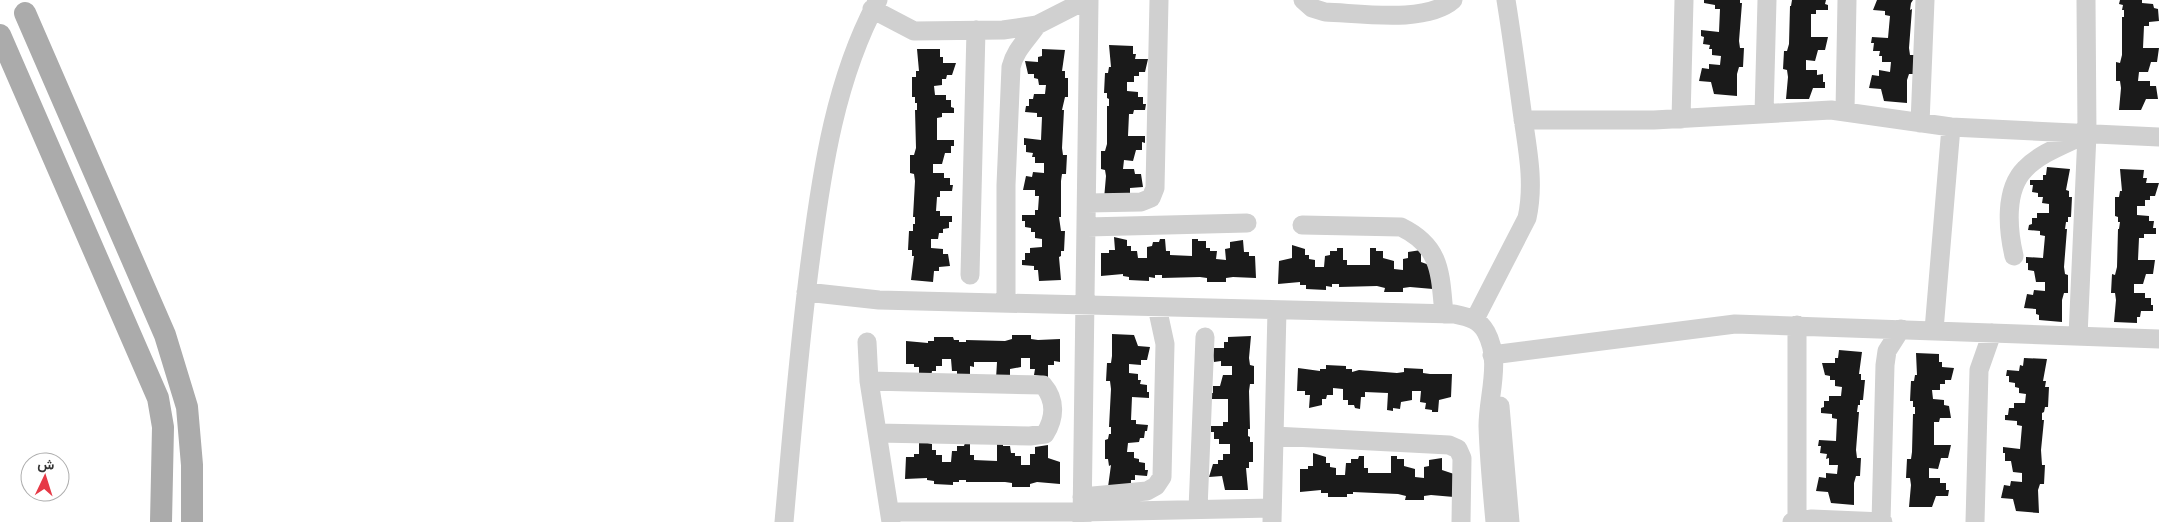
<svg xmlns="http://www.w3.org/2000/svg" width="2159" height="522" font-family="'PT Sans',Vazirmatn,sans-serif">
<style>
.building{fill:#1a1a1a}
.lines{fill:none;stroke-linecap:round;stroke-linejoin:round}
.minor{stroke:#d0d0d0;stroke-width:19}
.major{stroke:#ababab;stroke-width:22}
</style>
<rect width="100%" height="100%" fill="#fff"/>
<path class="building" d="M1704 0H1740V3H1742L1739 41 1740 48H1744L1743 67H1739L1737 74V96L1714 94 1711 82 1699 81 1702 68 1709 69V64L1720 65 1721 56 1712 55V49H1709L1710 45 1703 44 1704 37 1701 36V30L1719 32 1720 9H1715V5L1704 3Z
M1792 0H1826L1825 4 1828 5V10H1816V14H1811V37H1828L1825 50H1818L1815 61 1806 60V70H1817V75L1823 74V82H1825V88H1813L1809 99H1786L1788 77 1787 70 1783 69 1784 51H1787L1789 44 1790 6H1791Z
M1877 0H1913L1911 3 1910 10 1912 9 1909 48 1910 55H1914L1913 74H1909L1907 80V103L1884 101 1881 89 1869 88 1872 75 1879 76V70L1890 72 1891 62H1882V56H1879L1880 51H1873L1874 43H1871L1872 37 1888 38 1890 16 1885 15V11L1873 10Z
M2120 0H2142V3L2153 4 2154 8 2158 9 2159 21 2149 22V26H2144L2143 48H2159L2157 62H2151L2148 72H2139L2138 81H2150V86H2156L2158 99H2146L2141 110H2119L2121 88 2120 81H2116V62L2120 63 2122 55V17H2124V10H2122L2123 5 2119 4Z
M1109 45 1133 46V54H1136L1135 59H1148L1145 72H1139V76H1134V82H1127V91L1138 92V97H1143V104H1146L1145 110H1134L1133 114H1129L1128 136H1145V143L1142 142V150H1136L1133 161 1124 160 1123 169H1134L1135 174H1141L1143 187 1130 188V193L1104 199 1106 176 1105 170 1101 169V151H1105L1107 144V106H1109V99L1107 98V93H1104L1105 73H1108L1109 67H1111Z
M917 49H940V57H943V63H956L952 75H947L946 79H942V85L934 86 935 95H946V100H951V107L954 108V113H942V117L937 118V140H954V146H951V153H945L942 164H933V173H944V178H950V185H953L952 191H940V197H937L936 211H940V216H952V222H949V228L943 229V233H939L938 239H931V248L943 249V254H948L950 266 939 267V271H934L933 282 911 280 914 256H912V250H908L909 231H913V224H915V217H913L915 181 914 174 910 173V155H914L916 148 915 110H917V103H915V97H912V77H916V71H919Z
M1042 49 1065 50 1062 71H1065V78H1068V97H1065L1062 110H1064L1062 148 1063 155H1067L1066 174H1062L1061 181V217H1059L1061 231H1065L1064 251H1061V256L1059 257 1061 280 1039 281 1038 270H1034V266L1022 265V260H1025V253H1030V248L1042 247V239L1035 238V232H1031V228L1025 227V221H1022V215H1035V210H1038L1039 196H1035V190H1023L1026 176 1032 177 1033 172 1044 173V163H1035V157H1032L1033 153 1026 152V145H1024V138L1041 140 1042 117H1037V113L1025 112 1026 106H1029V99H1033L1034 94H1045L1046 85H1039L1038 79 1034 78V74H1028L1025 61 1038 62V57L1042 56Z
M2047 167 2070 169 2066 190 2069 191V197H2072L2071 217H2068V222H2066L2065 229H2067L2064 267 2065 274 2068 275V293H2064L2062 300V322L2039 320V315L2036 314V309L2024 308 2027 294 2033 295 2034 290 2045 291V282H2036L2034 271 2028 270V263H2026V257L2043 258 2045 236 2040 235V231L2028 230 2029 225 2032 224V218H2037V213H2049V204L2042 203 2043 197H2038V193L2032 192 2033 185H2030V180H2043V175H2046Z
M2120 169 2144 170 2143 178H2147L2146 183H2159L2155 196H2150V200H2145V206H2137V215L2149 216V221H2154L2153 228H2156V234H2144V238H2139L2138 260H2155L2153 274H2146L2143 284H2134V293H2145V298H2151V305H2153V311H2141L2140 317H2137V323L2114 322 2116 300 2115 293H2111L2112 274 2115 275 2117 267 2118 229H2119L2120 222H2118V217L2115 216V197H2119L2120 191H2122Z
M1114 237 1127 240V246H1131V251H1137L1138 258H1147V247L1152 246 1153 242H1159L1160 239H1165L1166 251H1170V255L1192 256V239H1198V241H1206V248H1210V251H1217L1216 259 1226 260 1225 249 1230 248V242L1243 240 1244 252H1249V256H1255L1256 278 1233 277 1226 278V282H1207V278L1200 277 1162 278V275H1155V278L1149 277V281L1129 280V277L1123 276V274L1101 276V253H1109V250H1115Z
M1292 245 1305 249V255H1309V259L1315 260V267H1324L1325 256 1330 255V251H1337V248H1343V260H1347V265H1370V248H1376V251H1383V258L1394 261V269L1403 270V259L1408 258V252L1421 250V262L1432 266 1433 289 1410 287 1403 288V292H1384L1385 288 1377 286 1339 287V284H1332V287L1326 286V290L1306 289V285H1300V282L1278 284 1279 261 1292 258Z
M1112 334 1134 335 1138 346 1150 347 1147 360H1141V365L1129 364V373L1138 374V380H1141L1140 384 1147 385V392H1149V398L1132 397 1131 420H1136V424L1148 425 1147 431H1145L1144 438H1140L1139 442 1128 443 1127 452H1134V458L1139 459V462L1145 463V470H1148L1147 476 1135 475V480H1131V488L1108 487 1111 465 1109 466 1108 459H1105V440L1108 439 1109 434H1111V427H1109L1111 389 1110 381H1106L1107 363H1111L1112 356Z
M1012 335H1031V339L1038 340 1060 339V362L1054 361V365H1048V377L1034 375 1035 369H1030V358H1021V367L1010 369V376L996 379 997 362H974V367L970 366V378L957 375V371H952L951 359H942V366H936V371H932L931 377 919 380V367H914V364H906V341L928 343V341H934V337H953L954 340H959V342H966V340L1005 341 1012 339Z
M1251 336 1249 358 1250 365 1254 366V384H1250L1249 391 1250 429H1248V436L1250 437V442H1253V462H1249V468H1246L1248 490H1225L1222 476 1209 477 1213 464H1218V460H1223V454H1230V444H1219V439H1214V432H1211V426H1223V422H1228V399H1211V393H1213V386H1220L1223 375H1232V366H1221V361L1214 362 1212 348H1224V342H1228V337Z
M1839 350 1862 352 1859 374H1861V380H1865L1863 400H1860V405H1858L1857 412H1859L1856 450 1857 458H1861L1860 476H1856L1854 483V505L1831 503 1828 492 1816 491 1819 477 1826 478V473L1837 474 1838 465H1829V458L1826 459 1827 454 1820 453 1821 446H1818L1819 440 1836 441 1837 419 1832 418V414L1821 413V408L1824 407V401H1829V396H1841L1842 387 1835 386V380H1830V376L1825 375 1822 363H1835V358H1838Z
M1916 353 1939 354V362H1942V367L1954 368 1951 380H1945V384H1940V390H1932L1933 399 1944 400V405L1949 406 1951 418H1940L1939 422H1934V445H1951L1948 458H1941L1938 469 1929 468V478H1940V483H1946V490H1949L1948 496H1936L1932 507H1909L1911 485 1910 478H1906L1907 459H1911L1912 452 1913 414H1915V407H1913V401H1910L1911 381H1914L1915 375H1917Z
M2024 358 2047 359 2043 381H2046L2045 387H2049L2048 407H2045L2044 412 2042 413V420H2044L2041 450 2042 465H2045L2044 484H2040L2038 490 2039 513 2016 511 2013 499 2001 498 2004 485 2010 486 2011 481 2022 482V473L2013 472 2011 461H2005V453H2003V447L2020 449 2022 426 2017 425V421L2005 420V415H2008L2009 408H2014V403H2025L2026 394 2019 393V388L2015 387V383L2009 382V376H2006L2007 370 2019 371 2020 365 2023 366Z
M1326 365 1346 366V369H1352V372L1359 370 1397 373 1404 372V368L1423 369V373L1430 374H1452L1451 397 1439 400 1438 412H1432V410L1425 409 1426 403 1420 402 1421 391H1412V400L1401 402 1400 409 1393 408V411L1387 410 1388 393 1365 392V397H1361L1360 409 1355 408 1354 405H1348V400H1343V389L1333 388V395H1327L1326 399H1322V405L1309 408 1310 395H1305V391H1297L1298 368 1320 371V369H1326Z
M919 441 932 444V450H936V455H942V462H951L952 451H957V446H964L965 443H970V455H974V460L997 461V444H1003V446H1010L1011 453H1015V456H1021V465H1030V454H1035V447L1048 445V458L1060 462V484L1037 482 1030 484V487H1012V483L1005 482H966V480H959V482H953V485L934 484V481L927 480V478L905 479 906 457H914V454H919Z
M1313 453 1326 457V463H1330V467L1336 468V475H1345L1346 463H1351V459H1358L1359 456H1364V468H1368V473H1391V456H1397V459H1404V466L1415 469V477L1424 478V467L1429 466V460L1442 458V470L1454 474V497L1431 495 1424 496V500H1405L1406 496 1398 494 1353 492V494H1347V497H1328V493H1321V490L1300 492V469H1308V466H1313Z"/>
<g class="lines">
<path class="minor" d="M1303 0 1312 8 1325 12C1359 13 1426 24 1453 0
M872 9 914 31 1003 30 1037 25 1086 0
M1845 111 1847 0
M1764 114 1767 0
M1681 119 1684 0
M1523 120H1654L1831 110 1951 127 2159 137
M1920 123 1925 0
M1087 203 1141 202 1151 198 1155 188 1159 0
M1302 225 1401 227C1442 247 1440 274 1444 314
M1087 227 1247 223
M2014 256C2008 230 2004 190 2025 169 2040 153 2066 144 2086 134
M970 275 976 30
M806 292 879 300 1454 314C1468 317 1479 319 1486 332 1502 361 1488 396 1488 426 1489 458 1492 490 1495 522
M1006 303V185L1011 67C1015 50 1027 40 1037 25
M1475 319 1527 218C1535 182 1527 147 1522 111 1517 74 1512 37 1506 0
M1797 325V520
M1934 330 1951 127
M2078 336 2087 134 2086 0
M867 342 869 381 891 522
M1492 355 1735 324 2159 339
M869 381 1043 385C1056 400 1055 418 1045 434L1030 436 877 433
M1500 406 1510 522
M1274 436 1449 445 1458 449 1462 458 1461 522
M1082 497 1147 491 1156 486 1162 477 1165 344 1157 307
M1198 509 1205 337
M890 512H1082L1272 508
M784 522C792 433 799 344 811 255 822 169 836 77 878 0
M1082 522 1089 0
M1272 522 1277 310
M1792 522 1812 519 1883 522
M1881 522 1885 365 1887 351 1901 329
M1975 522 1979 370 1992 333"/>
<path class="major" d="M25 13 165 335 187 407 192 465V522
M0 35 158 398 163 427 161 522"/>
</g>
<g transform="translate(45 477) rotate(4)"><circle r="24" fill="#ffffff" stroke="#adadad"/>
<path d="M0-4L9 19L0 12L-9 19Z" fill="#e63946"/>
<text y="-8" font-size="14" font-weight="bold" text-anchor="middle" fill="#333333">ش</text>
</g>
</svg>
